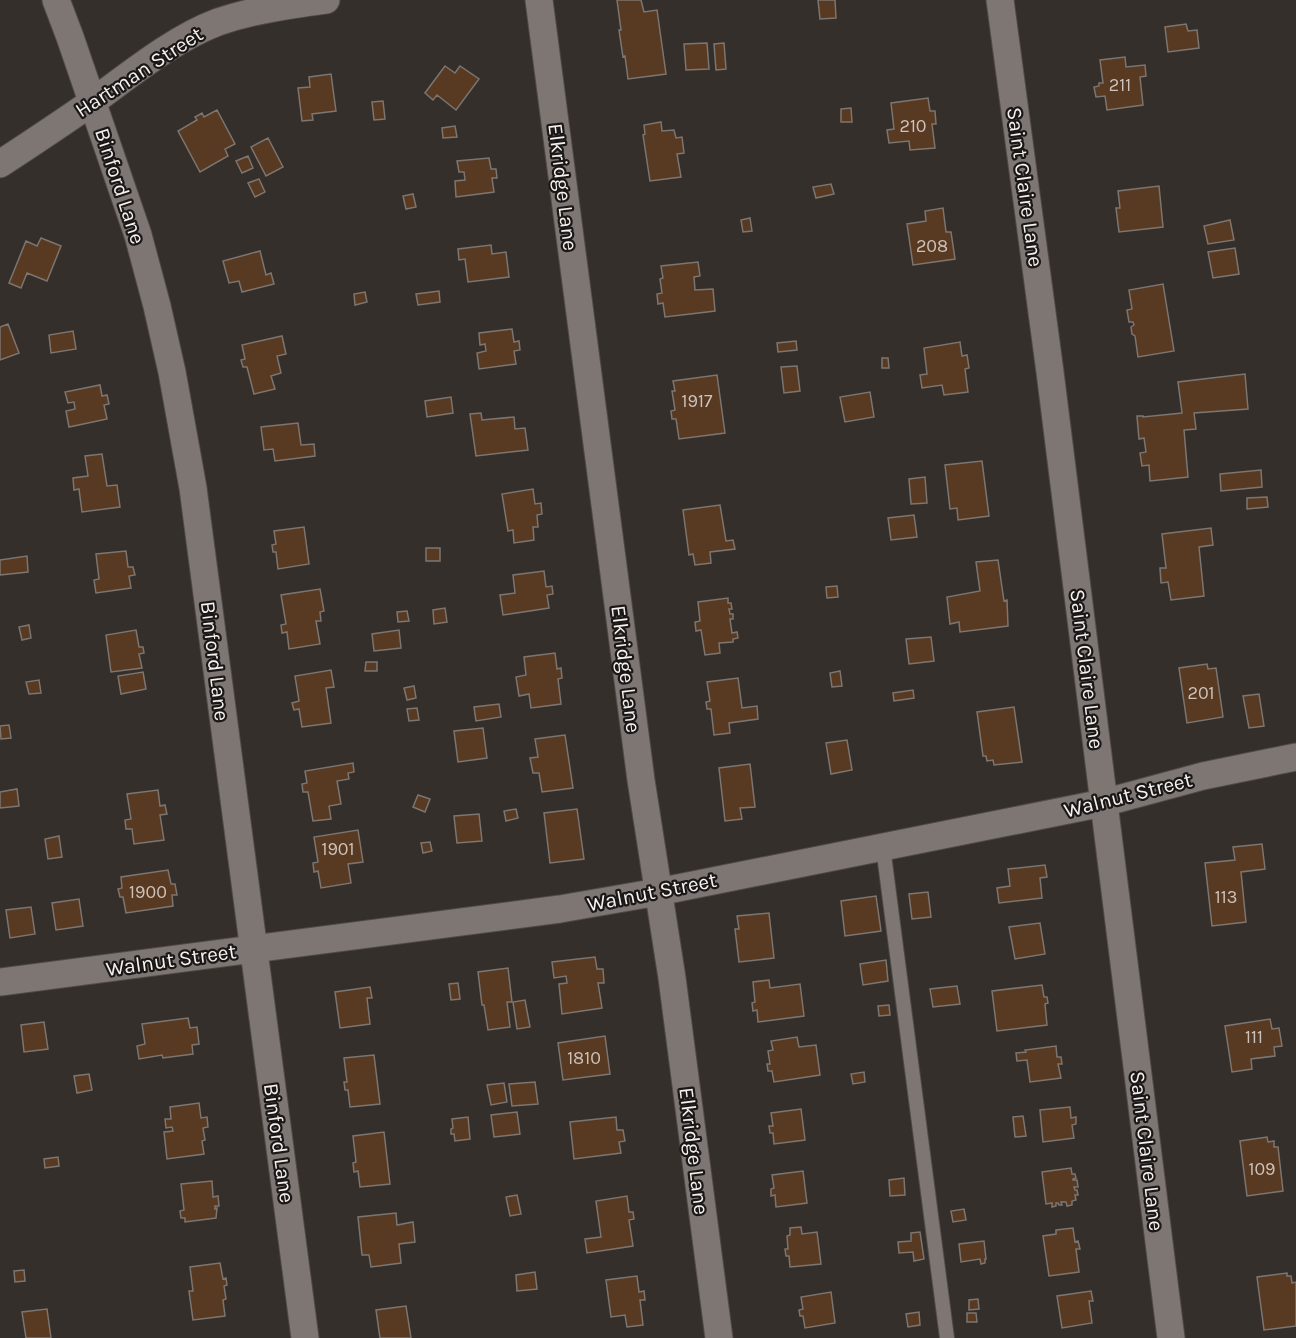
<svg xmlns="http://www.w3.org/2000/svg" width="1296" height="1338" font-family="Karla,sans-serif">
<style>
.building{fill:#583922;stroke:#7c7570;stroke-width:1.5}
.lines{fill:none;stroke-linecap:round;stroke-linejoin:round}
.service-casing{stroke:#504b48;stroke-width:16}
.minor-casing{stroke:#504b48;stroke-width:29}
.service{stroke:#7d7672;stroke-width:14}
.minor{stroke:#7d7672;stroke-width:27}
.labels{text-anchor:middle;stroke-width:4.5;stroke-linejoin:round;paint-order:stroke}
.number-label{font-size:18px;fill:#cec3bb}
.street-label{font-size:21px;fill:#f5f1ee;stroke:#1a1716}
</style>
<rect width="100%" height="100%" fill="#352f2b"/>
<path class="building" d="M617 0H641L644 12 657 10 666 74 628 79 625 56 623 57 619 30H621Z
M818 0H835L836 18 820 19Z
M1186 24 1188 31 1197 30 1199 48 1168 52 1165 27Z
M707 43 709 69 686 70 684 44Z
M724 43 726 69 716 70 714 44Z
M1125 57 1126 67 1145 65 1146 76 1140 77 1143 105 1107 110 1105 96 1096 97 1094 87 1099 86V83H1103L1100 60Z
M445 66 455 73 460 66 479 79 456 110 437 95 433 100 425 93Z
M331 74 336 111 312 114 313 120 302 121 298 88 310 87 309 77Z
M928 98 930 111H935L936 124H932L935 148 910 150 909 141 889 143 887 130 894 129 891 103Z
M383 101 385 119 374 120 372 102Z
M851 108 852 122H841V109Z
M217 110 235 144 225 149 228 156 200 172 178 131 197 120 195 117 202 113 204 117Z
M661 122 662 131 674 130 676 138 682 137 684 153 677 154 681 177 650 181 643 135 645 134 644 125Z
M455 126 457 137 443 138 442 128Z
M268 138 283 167 266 176 251 147Z
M248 156 253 168 242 173 236 161Z
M489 158 491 169H496L497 178H492L494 192 456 197 455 181 465 180 464 172H459L457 161Z
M259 179 265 192 255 197 248 183Z
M831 184 834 194 816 198 813 187Z
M1159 186 1163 227 1119 232 1116 208H1120L1118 191Z
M413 194 416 207 406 209 403 196Z
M943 208 946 232H951L955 259 913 265 907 224 926 221 925 211Z
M750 218 752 231 743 232 741 220Z
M1230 220 1234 240 1208 244 1204 226Z
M41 238 61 246 47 281 27 273 21 288 9 283 26 241 37 246Z
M491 245 492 254 506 252 509 277 468 282 465 259 459 260 458 249Z
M1235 248 1239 274 1213 278 1208 252Z
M260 251 266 275 271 273 274 284 242 292 239 281 229 283 223 261Z
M698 262 700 276 694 277 695 290 713 289 715 311 665 317 663 303 658 304 657 294 662 293 660 279 663 278 661 266Z
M1163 284 1174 351 1138 357 1135 336 1132 334 1131 327 1134 325 1133 322H1129L1127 310 1132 309 1129 290Z
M439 291 440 302 418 305 416 294Z
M365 292 367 302 355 305 354 294Z
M8 324 19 353 0 360V327Z
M512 329 514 342 519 341 520 350 514 351 516 364 479 369 477 353 486 351 485 344 480 345 479 333Z
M73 331 76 349 51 353 49 335Z
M282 336 286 354 277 356 281 373 271 376 275 389 254 394 247 367H243L241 360 245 359 242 345Z
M796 341 797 350 778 352 777 343Z
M960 342 962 356 967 355 969 368 965 369 968 392 944 395 942 385 922 388 920 375 927 374 924 348Z
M882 358H888L889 368H882Z
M797 366 800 391 784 393 781 367Z
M1245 374 1248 409 1194 413 1196 429 1184 430 1188 477 1150 481 1149 465 1142 466 1140 453 1146 452 1144 438 1139 439 1137 416H1143V417L1182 413 1178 382Z
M717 375 725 433 679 439 676 419H672L671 411 675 410 672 391H675L673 381Z
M100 385 102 396 107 395 109 404 104 405 107 419 69 427 66 411 75 409 74 402 68 403 65 392Z
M870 392 874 417 845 422 840 397Z
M451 397 453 413 427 417 425 401Z
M481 413 482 420 514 417 515 429 525 428 528 450 476 456 470 414Z
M298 423 301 445 314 444 315 456 275 461 273 449 264 450 261 427Z
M102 454 107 486 117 485 120 507 82 512 79 489 74 490 73 478 88 476 85 456Z
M982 461 989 516 958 520 957 508 950 509 945 465Z
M1261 470 1262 487 1221 491 1220 474Z
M925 477 927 503 911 504 909 479Z
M533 489 535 504 541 503 542 514 537 515 538 527H533L534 540 514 543 513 530 508 531 502 494Z
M1267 497 1268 507 1247 509V498Z
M720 505 726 541 733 540 735 549 710 552 711 563 695 565 693 554 689 555 683 510Z
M914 515 917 537 891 540 888 518Z
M304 527 309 564 278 569 276 552H273L272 545 276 544 274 531Z
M1211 528 1213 545 1199 547 1204 596 1171 600 1168 582 1161 583 1160 568H1166L1162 534Z
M426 548H440V561H426Z
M126 551 128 567H133L135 575 129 576 131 588 96 593 94 580 99 579 96 554Z
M27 556 28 572 0 575V560Z
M998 560 1004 601 1007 600 1008 626 960 632 959 622 950 624 947 597 980 591 976 562Z
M544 571 546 587 552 586 553 594 547 595 549 608 503 615 500 595 515 593 513 575Z
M837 586 838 597 827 598 826 587Z
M320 589 324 611 320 612 321 621H316L320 644 289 649 287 632 282 633 281 625 286 624 281 595Z
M728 598V603H731L732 609H729L730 614H733V619H730L732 633 737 632 738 638 733 639V642L719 643 720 653 705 655 701 630 696 631 695 622 700 621 698 602Z
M445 608 447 622 434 624 433 610Z
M407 611 409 621 398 622 397 612Z
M29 625 31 638 22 640 19 627Z
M136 630 139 647H143L144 653 139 654 142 668 111 672 106 635Z
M399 630 401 648 374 651 372 634Z
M931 637 934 661 909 664 906 639Z
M555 653 557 669 561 668 562 678 558 679 561 704 531 708 529 694 519 696 516 677 526 675 524 657Z
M366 662H377V671H365Z
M1207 664 1208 669 1216 668 1223 717 1187 723 1179 668Z
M331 670 334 687 326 688 331 723 302 727 299 709 294 710 292 703 299 701 295 676Z
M840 671 842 686 832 687 830 673Z
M143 672 146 689 121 694 118 676Z
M738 678 742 708 757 706 758 719 729 723 730 733 714 735 711 709H707L706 702 710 701 707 682Z
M39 680 41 693 29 694 26 682Z
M414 686 416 698 407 700 404 688Z
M913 690 914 698 894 701 893 693Z
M1259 694 1264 726 1249 728 1243 696Z
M499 704 501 717 476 721 474 707Z
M1014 707 1022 762 994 765 993 760 987 761 986 756H983L977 712Z
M417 708 419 720 409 721 407 709Z
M9 725 11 738 1 739 0 726Z
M483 728 487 758 458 762 454 731Z
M565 735 573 788 542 792 539 773H533L530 758 538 757 535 739Z
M847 740 852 770 831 774 826 743Z
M353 763 354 772 348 773 349 779 337 781 341 804 329 806 331 819 313 821 308 792H303L302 784 307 783 305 771Z
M750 764 755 807 740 808 742 819 725 821 719 768Z
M17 789 19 806 0 808V792Z
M158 790 160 806 165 805 167 814 160 815 164 840 134 844 132 829H126L125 820 131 819 127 794Z
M418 795 430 799 425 812 413 807Z
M516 809 518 818 506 821 504 811Z
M577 809 584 859 550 863 544 813Z
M479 814 482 841 457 843 454 816Z
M358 830 363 862 348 864 351 883 321 888 318 871 314 872 313 863 318 862 314 837Z
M59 836 62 857 48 859 45 839Z
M430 842 432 851 423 853 421 843Z
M1262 844 1265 869 1241 872 1246 922 1212 926 1205 863 1235 860 1233 847Z
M1045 865 1047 877 1040 878 1042 898 999 903 997 888 1010 886 1008 869Z
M168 870 171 884H175L177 895H172L173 906 126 913 123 897H120L118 889 122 888 121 877Z
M928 892 931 917 912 919 909 894Z
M876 896 881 931 845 936 841 901Z
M79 899 83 926 56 930 52 903Z
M31 907 35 934 10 938 6 910Z
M769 913 774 958 739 962 735 929H739L737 916Z
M1040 923 1045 954 1015 959 1009 927Z
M595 957 597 969H603L604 983H598L602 1008 562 1014 559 984 567 983 566 976 554 978 552 962Z
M886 960 888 981 863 985 860 964Z
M508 968 512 1002H507L510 1027 488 1030 484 1005H482L478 972Z
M769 980 770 988 800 984 804 1016 758 1022 757 1010 753 1011 752 1003 755 1002 753 982Z
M458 983 460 999 451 1000 449 984Z
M1042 985 1044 997H1047L1048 1003 1045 1004 1047 1025 997 1031 992 991Z
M957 986 960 1004 933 1007 930 989Z
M370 987 372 998H367L370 1024 340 1028 335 992Z
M525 1000 530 1027 517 1029 513 1002Z
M889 1005 890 1015 879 1016 878 1006Z
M188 1018 190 1028 197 1027 199 1044 192 1045 193 1054 163 1058 162 1055 139 1059 137 1046 145 1044 142 1024Z
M1270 1019 1272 1029 1279 1028 1282 1046 1274 1047 1275 1056 1251 1059 1252 1069 1232 1072 1225 1026Z
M44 1022 48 1049 24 1052 21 1025Z
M605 1036 610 1074 563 1080 558 1043Z
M797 1037 799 1047 816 1045 820 1075 774 1082 772 1071H768L767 1064H770L768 1051 773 1050 771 1041Z
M1056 1046 1057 1057H1061L1062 1064H1058L1061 1078 1030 1082 1027 1060 1017 1061 1016 1053 1026 1052 1025 1050Z
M374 1055 380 1104 350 1107 348 1090H345L344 1082H347L344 1058Z
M864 1072 865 1082 853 1084 851 1074Z
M89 1074 92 1090 77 1093 74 1076Z
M535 1082 538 1104 512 1106 509 1084Z
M504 1083 507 1102 491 1105 487 1085Z
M199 1103 201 1118 207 1117 208 1127 203 1128 205 1140 202 1141 204 1154 167 1159 164 1132 173 1131 172 1127 166 1128 165 1119H171L170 1107Z
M1070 1107 1071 1118 1076 1117V1124L1072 1125 1074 1138 1043 1142 1040 1110Z
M801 1109 805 1140 774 1144 773 1133H770L769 1126H773L771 1113Z
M517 1112 520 1134 494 1137 491 1115Z
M1023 1116 1026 1136 1015 1137 1013 1117Z
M468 1117 470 1139 455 1141 454 1134H451V1129L453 1128 452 1119Z
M616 1117 617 1130H623L625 1141 619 1142 621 1153 574 1159 570 1122Z
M384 1132 390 1184 360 1187 358 1171 354 1172 353 1163 356 1162 353 1136Z
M1267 1137 1268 1142 1274 1141V1147H1278L1283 1191 1247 1196 1240 1141Z
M58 1157 59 1166 45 1168 44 1159Z
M1071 1168 1072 1174H1075L1076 1178 1073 1179V1180H1077L1078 1187H1074L1075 1190H1077L1078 1195H1075L1076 1200 1072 1201V1205L1067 1206 1066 1202H1061L1062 1205H1059L1058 1203H1056V1206L1052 1207V1203L1046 1204 1042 1172Z
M803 1171 807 1203 776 1207 775 1195 771 1196V1189L774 1188 772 1175Z
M904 1178 905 1195 890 1196 889 1180Z
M212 1181 213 1197 218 1196 219 1206H215V1209L217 1208 216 1218 185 1222V1218H181L180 1211 184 1210 181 1184Z
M517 1195 521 1214 510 1216 506 1197Z
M627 1196 629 1212H633L634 1219 629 1220 633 1246 587 1253 585 1239 601 1237 596 1201Z
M964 1209 966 1220 953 1222 951 1211Z
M396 1213 397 1225 413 1222 415 1242 399 1244 401 1263 371 1267 369 1255H362L358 1217Z
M801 1227 802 1234 817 1232 821 1264 790 1267 789 1256H786L785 1249H788L787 1236 790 1235V1228Z
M1073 1228 1075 1242 1078 1241 1080 1249H1076L1079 1272 1049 1276 1043 1236 1056 1234V1230Z
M920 1232 924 1259 914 1261 913 1252 899 1253 898 1242 911 1241V1233Z
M984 1241 986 1259H985V1263L981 1264 980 1259 961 1262 959 1244Z
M220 1263 223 1279 226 1278 227 1285 224 1286 226 1299 223 1300 225 1316 193 1320 189 1291H193L190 1267Z
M24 1270 25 1281 15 1282 14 1271Z
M535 1272 537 1289 517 1291 516 1275Z
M1287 1273V1276H1291L1292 1283 1296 1282V1326L1264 1330 1257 1277Z
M637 1276 639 1292 644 1291 645 1300H640L643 1325 627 1327 625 1315 611 1317 606 1280Z
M1091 1291 1093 1301H1089L1092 1323 1062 1328 1057 1296Z
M831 1292 835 1323 805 1328 803 1316H800L799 1310 803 1309 801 1297Z
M978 1299 979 1309 969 1310V1300Z
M406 1306 411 1338H380L376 1310Z
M47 1309 51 1338H26L22 1312Z
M919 1312 920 1325 908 1327 906 1314Z
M967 1313H976L977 1322H967Z"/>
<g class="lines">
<defs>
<path id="service" d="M883 847 947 1338"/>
<path id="minor" d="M56 0 70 37 138 235 157 306 172 372 193 488 305 1338
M539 0 641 780 672 978 719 1338
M1000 0 1050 372 1171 1338
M0 164C32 143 64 122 95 100 132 73 175 38 218 22 253 10 289 5 326 0
M0 982 560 909 658 892 1103 803 1203 776 1296 757"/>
</defs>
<use href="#service" class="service-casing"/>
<use href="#minor" class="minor-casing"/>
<use href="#service" class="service"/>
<use href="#minor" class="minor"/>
</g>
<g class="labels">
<g class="number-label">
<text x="1120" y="91">211</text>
<text x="913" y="132">210</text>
<text x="932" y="252">208</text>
<text x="697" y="407">1917</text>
<text x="1201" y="699">201</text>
<text x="338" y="855">1901</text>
<text x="148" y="898">1900</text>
<text x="1226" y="903">113</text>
<text x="1254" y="1043">111</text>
<text x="584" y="1064">1810</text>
<text x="1262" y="1175">109</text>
</g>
<g class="street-label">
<text transform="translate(139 72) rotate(-33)" y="7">Hartman Street</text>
<text transform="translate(120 186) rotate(72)" y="7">Binford Lane</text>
<text transform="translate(563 187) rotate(83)" y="7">Elkridge Lane</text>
<text transform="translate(1025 187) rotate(82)" y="7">Saint Claire Lane</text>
<text transform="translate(215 661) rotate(83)" y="7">Binford Lane</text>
<text transform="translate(626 669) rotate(83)" y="7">Elkridge Lane</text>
<text transform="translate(1087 669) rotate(83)" y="7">Saint Claire Lane</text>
<text transform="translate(1128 795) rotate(-14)" y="7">Walnut Street</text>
<text transform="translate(652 892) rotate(-11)" y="7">Walnut Street</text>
<text transform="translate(171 960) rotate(-8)" y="7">Walnut Street</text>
<text transform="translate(279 1143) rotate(82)" y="7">Binford Lane</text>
<text transform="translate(694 1151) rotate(83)" y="7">Elkridge Lane</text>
<text transform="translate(1147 1151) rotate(83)" y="7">Saint Claire Lane</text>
</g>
</g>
</svg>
